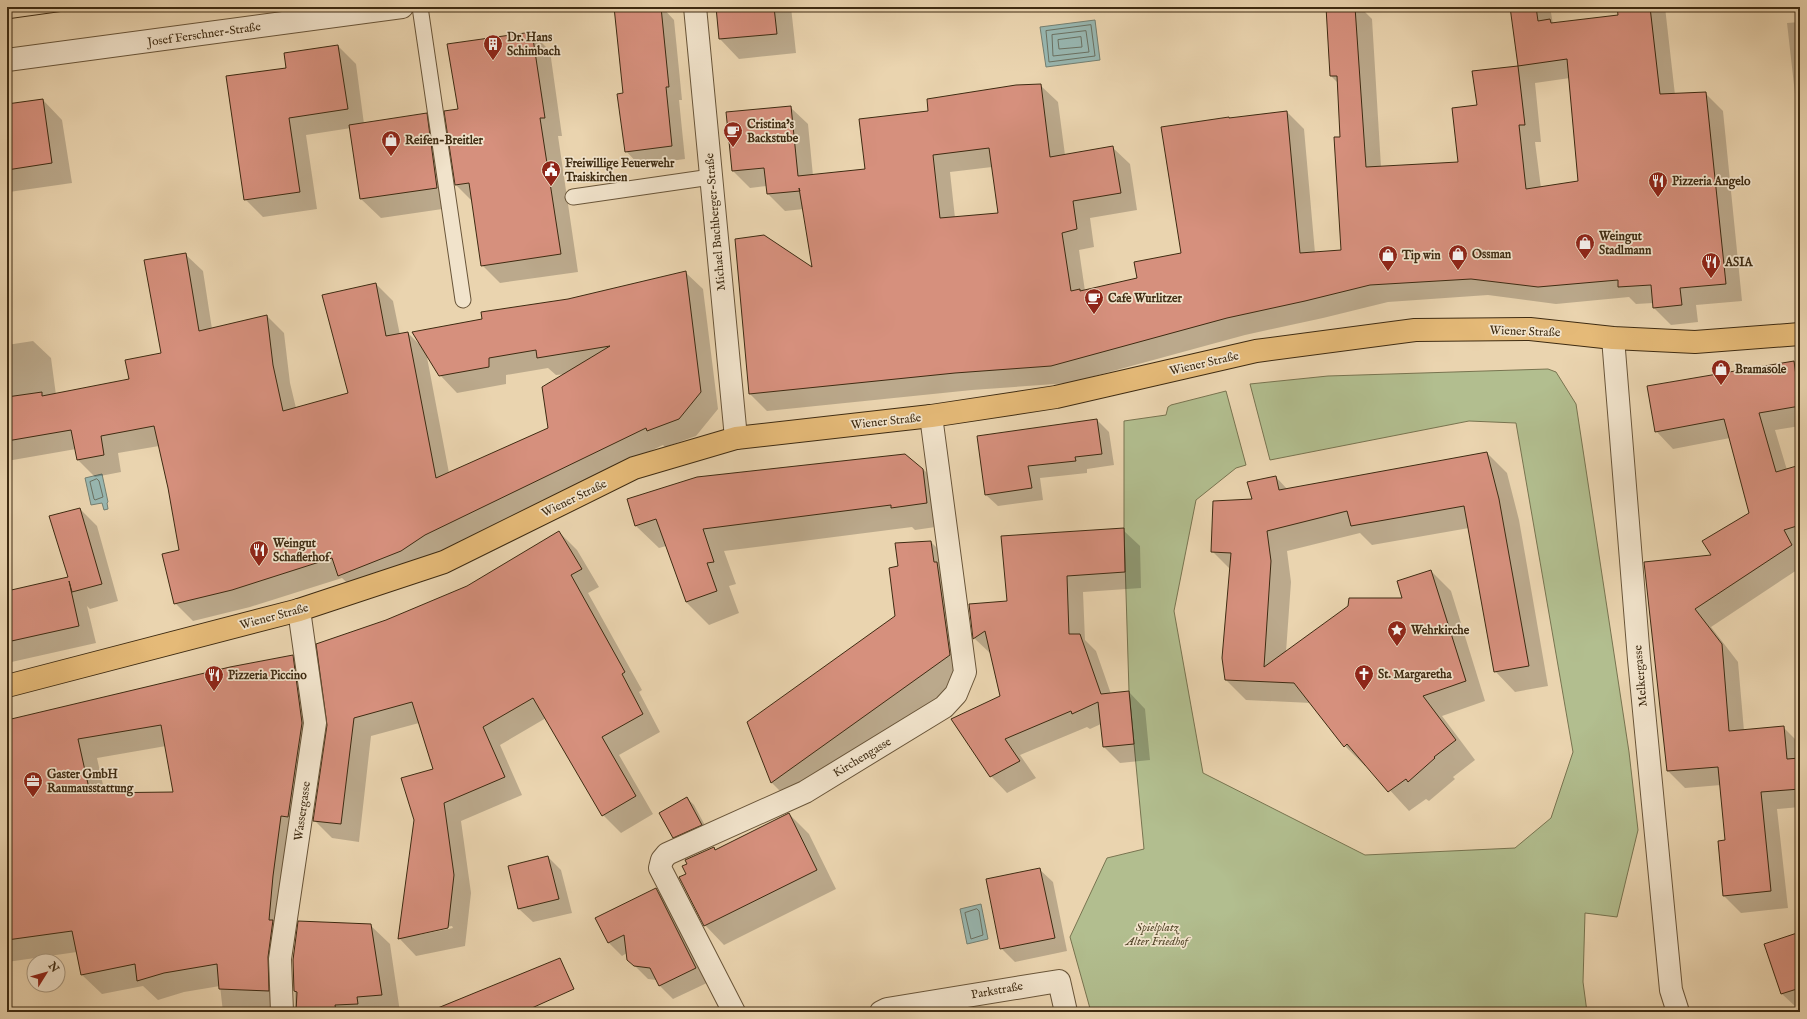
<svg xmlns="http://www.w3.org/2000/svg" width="1807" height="1019" font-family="'IM FELL English',serif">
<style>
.green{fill:#b2be8f;stroke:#787450}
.water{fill:#98b7b1;stroke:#747f71}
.shadow{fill:#0003;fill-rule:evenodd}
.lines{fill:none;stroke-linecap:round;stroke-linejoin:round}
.shore{stroke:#6b7162;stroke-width:1}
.building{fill:#d6907d;stroke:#3e2b12;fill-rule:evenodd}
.service-casing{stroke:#695539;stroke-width:17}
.minor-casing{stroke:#695539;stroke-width:24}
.primary-casing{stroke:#3e2b12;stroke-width:24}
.service{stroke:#f1e3cb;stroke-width:15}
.minor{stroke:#f1e3cb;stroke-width:22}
.primary{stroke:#e5ba78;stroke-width:22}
.tram{stroke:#3e2b12;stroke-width:1}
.labels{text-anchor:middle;stroke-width:3.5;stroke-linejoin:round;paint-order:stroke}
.street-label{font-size:12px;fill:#3e2b12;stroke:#f1e3cb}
.poi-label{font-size:12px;font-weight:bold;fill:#3e2b12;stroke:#f1e3cb;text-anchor:start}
.park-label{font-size:12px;font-style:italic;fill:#55482b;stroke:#f1e3cb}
</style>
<rect width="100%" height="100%" fill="#ead4af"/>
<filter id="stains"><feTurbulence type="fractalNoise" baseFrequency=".005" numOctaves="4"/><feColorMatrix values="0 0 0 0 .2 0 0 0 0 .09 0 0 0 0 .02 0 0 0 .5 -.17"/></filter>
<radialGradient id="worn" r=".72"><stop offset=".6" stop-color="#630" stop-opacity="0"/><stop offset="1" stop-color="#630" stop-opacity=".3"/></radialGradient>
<path class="green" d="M1548 369 1556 372 1576 404 1629 752 1638 830 1617 917 1585 913 1583 982 1587 1012H1091L1070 937 1107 858 1144 849 1129 691 1124 528V421L1166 415 1168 407 1171 405 1226 391 1246 465 1236 468 1196 500 1174 611 1203 773 1365 855 1515 848 1551 818 1573 752 1516 423 1469 421 1270 460 1250 384 1328 376Z"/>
<path class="water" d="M1095 20 1100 60 1046 67 1040 27Z
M102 474 108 502 107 503 108 509 104 510 102 503 91 505 85 478Z
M981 904 988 939 967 944 960 909Z"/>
<path class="shadow" d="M615 7H662L674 20 682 100H679L685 159 639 165 626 151 624 94Z
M717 7H791L796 53 739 59 720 39Z
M1327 7H1360L1372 19 1381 167 1459 162 1478 106 1473 72 1519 67 1511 7H1550L1553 24 1619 16 1618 7H1665L1675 95 1705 93 1723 111 1742 301 1696 305 1698 322 1671 325 1654 308 1653 303 1636 304 1629 297 1556 304 1488 295 1388 302 1323 318 1245 335 1069 383 972 390 767 411 750 394 813 269 804 209 785 211 768 194 767 186 750 188 733 171 790 107 808 124 813 176 866 170 929 112 1040 85 1058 102 1065 155 1112 147 1130 164 1137 210 1090 218 1094 247 1079 250 1085 291 1138 279 1183 254 1230 119 1287 112 1304 129 1315 253 1342 251 1341 138 1338 83 1331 76ZM1570 78 1579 182 1541 188 1535 142H1541L1535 83ZM992 167 999 214 955 218 950 172Z
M1800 22V138L1787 23Z
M532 33 550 51 562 136H558L578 272 500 283 482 265 472 201 456 185 459 109Z
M338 46 356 64 364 124 426 114 446 134 456 207 381 218 361 199 351 128 306 135 317 209 263 217 245 199 287 68Z
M43 100 62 120 72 183 9 192 7 190V105Z
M185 254 203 271 212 329 267 316 284 333 290 383 296 408 349 394 376 284 393 301 400 335 408 333 423 348 484 320 685 272 703 289 718 409 696 436 665 447 663 445 357 592 342 578 250 607 193 621 175 603 180 550 169 488 159 446 118 453 121 472 95 477 78 460 76 449 7 461V345L33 341 51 358 56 395 131 380 162 354ZM426 352 440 375 457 393 506 384V375L548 368 556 375 566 374 549 428 449 473Z
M1800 361V426L1775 430 1787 470 1800 466V568L1711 627 1738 662 1744 731 1783 727 1800 744V807L1777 809 1788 908 1741 913 1724 896 1726 841 1721 785 1685 788 1668 771 1645 563 1713 556 1750 514 1730 438 1673 449 1656 431 1648 387Z
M1097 420 1109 432 1114 465 1087 469V473L1040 478 1043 500 998 506 985 494Z
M1487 453 1507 473 1519 520 1548 686 1515 692 1495 671 1469 528 1372 545 1360 533 1287 551 1291 582 1286 652 1404 599 1431 571 1451 591 1485 701 1442 716 1475 760 1453 777 1455 779 1429 801 1426 799 1409 811 1367 765 1365 766 1345 746 1311 703 1246 700 1226 680 1231 570 1212 551 1253 500 1276 477 1287 489Z
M923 469 946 492 949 525 915 530 912 527 724 551 736 584 729 586 739 613 709 625 686 602 666 546 659 548 636 526 628 500Z
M80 509 97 526 118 601 90 609 87 606 96 643 7 663V577L10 591 69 578Z
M1123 530 1140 546 1141 588 1083 592 1085 640 1096 651 1111 694 1129 692 1145 709 1150 760 1120 763 1104 747 1101 724 1090 729 1087 727 1020 755 1036 778 1007 793 991 776 1001 696 991 654 974 638 1008 602Z
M559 532 577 550 599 587 588 593 642 690 639 692 660 732 619 755 653 814 621 833 603 815 546 718 500 745 522 795 461 821 471 893 465 946 416 956 399 938 434 770 419 723 371 736 359 842 332 838 314 820 386 621 467 587ZM452 926 453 928 418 935V933Z
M931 542 955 566 974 679 795 806 771 782 896 616 899 567Z
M292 656 312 675 292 896 288 1012H223L220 986 184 992 158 1000 143 986 102 994 82 975 77 952 7 962V721ZM166 746 174 793 105 794 97 758Z
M687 798 694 805 708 831 680 844 673 837Z
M789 814 809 834 836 889 724 945 705 925 714 848 716 851Z
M548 857 561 870 572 913 533 922 519 909Z
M1039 869 1053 882 1067 951 1015 962 1001 948Z
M656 889 669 903 709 982 673 999 660 986 657 980 648 979 628 959 627 953 622 956 609 943Z
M370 925 390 944 400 1012H295L294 960Z
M1800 933V1005L1796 1007 1782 994Z
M7 996 14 1012H7Z"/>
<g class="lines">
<path class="shore" d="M1091 25 1095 56 1049 62 1046 31Z
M1086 31 1089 52 1053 56 1052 35Z
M1081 37 1082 47 1059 49 1058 40Z
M97 479 99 481 103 497 95 500 94 499 90 482Z
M977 909 979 911 983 935 971 939 965 913Z"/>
</g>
<path class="building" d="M614 7H661L669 87H666L672 146 625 152 617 94 623 93Z
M716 7H774L777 34 719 39Z
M1326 7H1355L1366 167 1458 162 1452 108 1477 105 1472 71 1518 66 1510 7H1536L1538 21 1550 19 1551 23 1618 15 1617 7H1650L1660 94 1706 92 1726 284 1680 288 1682 305 1653 308 1651 285 1618 287V280L1538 287 1471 279 1370 285 1305 301 1227 318 1051 366 955 373 749 394 735 239 764 235 812 267 799 188 800 191 767 194 764 168 732 171 726 112 791 106 798 176 865 169 859 119 928 111 927 99 1016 85 1041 84 1050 157 1113 146 1121 193 1073 201 1077 229 1062 233 1071 291 1080 289V291L1137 278 1134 262 1181 253 1161 127 1229 117V118L1287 111 1300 253 1341 250 1334 137H1340L1337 76H1330ZM1567 59 1578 181 1526 189 1519 125H1525L1518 66ZM989 148 998 213 940 218 933 155Z
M532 32 545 118H540L561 254 481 266 469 183 455 185 444 111 458 109 447 44Z
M338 45 348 109 289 118 300 192 244 200 226 76 286 68 284 53Z
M43 99 52 163 7 170V104Z
M427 113 437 188 360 199 349 125Z
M186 253 199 331 267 315 273 365 283 411 348 393 322 295 376 283 386 336 408 332 436 478 548 428 542 387 610 346 537 358 536 350 489 358V367L439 376 412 332 482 319 481 312 568 299 686 271 701 392 679 419 647 431 646 428 425 535 401 551 338 576 332 558 232 590 174 604 162 554 179 550 168 488 154 426 101 436 104 455 77 460 71 430 7 441V397L42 392V396L129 379 125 360 161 353 144 260Z
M1794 361 1800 406 1759 413 1776 472 1800 465V525L1784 530 1792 545 1695 609 1722 644 1729 731 1784 726 1787 759 1800 758V789L1761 792 1771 891 1723 896 1718 841 1725 840 1718 767 1667 771 1644 562 1711 555 1702 541 1749 513 1724 419 1655 432 1647 386Z
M1097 419 1102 454 1075 457 1076 461 1028 466 1032 488 985 495 977 436Z
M1487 452 1499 499 1529 666 1494 672 1464 506 1351 526 1347 511 1267 531 1271 561 1264 667 1348 606 1349 598H1402L1397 581 1431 570 1466 681 1423 696 1456 740 1434 757 1435 758 1408 782 1406 779 1388 792 1347 744 1344 747 1294 683 1225 680 1222 658 1231 553 1211 552 1213 501 1252 499 1247 482 1276 476 1279 490Z
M905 454 923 469 927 503 891 508V505L703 529 714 562 707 563 717 591 686 602 656 519 635 526 627 499 697 477Z
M80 508 102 584 72 592 69 581 79 626 7 642V591L68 577 49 516Z
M1124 528 1125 572 1067 576 1069 634H1080L1101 694 1129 691 1134 744 1103 747 1098 702 1072 714 1071 711 1005 739 1020 761 990 777 951 719 1000 696 985 631 973 639 969 604 1007 601 1001 536Z
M559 531 582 569 571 575 625 672 622 674 643 714 602 737 636 796 602 816 533 698 483 727 505 777 444 803 454 875 448 928 398 939 414 820 401 778 433 769 412 702 354 718 341 824 313 821 327 725 316 644 386 620 467 586Z
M931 541 934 562H937L950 655 771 783 747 722 895 616 889 568 898 566 895 543Z
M293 655 302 723 288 817 281 816 273 876 269 920H273L268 957 269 991 219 989 217 964 164 973 137 981 135 964 81 975 72 931 7 940V720L230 667ZM161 725 173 792 90 793 78 739Z
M687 797 702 825 673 838 659 813Z
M789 813 817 870 704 926 679 877 686 874 682 866 687 864 685 860 714 847 715 850Z
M548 856 559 899 518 909 508 866Z
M1040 868 1055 938 1000 949 986 879Z
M656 888 696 968 659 986 650 968 634 966 627 960 624 935 608 943 595 918Z
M298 921 371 924 382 995 357 997 358 1004 335 1005 336 1012H296L297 992 294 991 293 960Z
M1800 932V988L1781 994 1764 944Z
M560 958 574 989 523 1012H428Z"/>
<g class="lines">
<defs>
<path id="service" d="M420 7 463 300
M573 197 711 177"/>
<path id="minor" d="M695 7 736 438
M7 60 402 7
M1613 338 1639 659 1671 990 1678 1012
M282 1012 280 959 315 723 299 610
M734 1012 660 868 662 860 667 854 805 792 944 707 956 694 965 672 931 416
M881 1012 887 1009 1059 981 1066 1012"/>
<path id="primary" d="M7 686 299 610 444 562 634 468 736 438 931 416 1056 397 1256 351 1415 330 1530 329 1613 338 1695 342 1800 334"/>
</defs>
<use href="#service" class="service-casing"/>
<use href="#minor" class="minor-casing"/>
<use href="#primary" class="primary-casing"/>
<use href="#service" class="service"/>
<use href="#minor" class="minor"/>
<use href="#primary" class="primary"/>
<path class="tram" d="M7 19 93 7"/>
</g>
<defs>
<symbol id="building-pin" viewBox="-11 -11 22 30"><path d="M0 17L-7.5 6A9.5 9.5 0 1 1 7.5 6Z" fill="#8f2418" stroke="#f1e3cb"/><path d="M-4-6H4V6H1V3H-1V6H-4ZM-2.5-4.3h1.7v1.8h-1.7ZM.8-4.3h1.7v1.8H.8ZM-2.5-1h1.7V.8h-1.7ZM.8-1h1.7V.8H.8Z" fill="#fff"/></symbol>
<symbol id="cafe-pin" viewBox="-11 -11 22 30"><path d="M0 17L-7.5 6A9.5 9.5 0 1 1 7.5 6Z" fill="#8f2418" stroke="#f1e3cb"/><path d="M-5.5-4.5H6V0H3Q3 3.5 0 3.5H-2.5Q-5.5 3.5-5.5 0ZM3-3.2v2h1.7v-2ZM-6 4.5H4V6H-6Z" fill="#fff"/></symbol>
<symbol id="shop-pin" viewBox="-11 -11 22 30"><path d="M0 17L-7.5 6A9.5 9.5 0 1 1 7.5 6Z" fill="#8f2418" stroke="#f1e3cb"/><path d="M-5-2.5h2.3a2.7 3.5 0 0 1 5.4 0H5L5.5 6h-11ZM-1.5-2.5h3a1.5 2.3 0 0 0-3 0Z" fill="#fff"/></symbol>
<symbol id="civic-pin" viewBox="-11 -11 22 30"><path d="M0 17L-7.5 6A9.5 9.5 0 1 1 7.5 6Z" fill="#8f2418" stroke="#f1e3cb"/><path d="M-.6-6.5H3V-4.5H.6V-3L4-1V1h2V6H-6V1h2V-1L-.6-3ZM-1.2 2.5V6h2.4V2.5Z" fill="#fff"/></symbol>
<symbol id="restaurant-pin" viewBox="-11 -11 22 30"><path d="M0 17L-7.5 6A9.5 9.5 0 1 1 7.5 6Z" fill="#8f2418" stroke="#f1e3cb"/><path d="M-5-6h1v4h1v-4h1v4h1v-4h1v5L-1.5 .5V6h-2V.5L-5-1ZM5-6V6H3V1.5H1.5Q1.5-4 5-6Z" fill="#fff"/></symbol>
<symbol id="sight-pin" viewBox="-11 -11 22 30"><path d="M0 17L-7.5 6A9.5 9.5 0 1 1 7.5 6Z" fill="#8f2418" stroke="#f1e3cb"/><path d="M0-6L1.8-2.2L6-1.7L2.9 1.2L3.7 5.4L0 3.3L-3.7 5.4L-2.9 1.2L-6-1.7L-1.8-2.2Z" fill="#fff"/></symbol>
<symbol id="church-pin" viewBox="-11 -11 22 30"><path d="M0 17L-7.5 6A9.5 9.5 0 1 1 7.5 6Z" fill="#8f2418" stroke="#f1e3cb"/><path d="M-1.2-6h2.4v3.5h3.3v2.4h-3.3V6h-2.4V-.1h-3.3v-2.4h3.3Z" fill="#fff"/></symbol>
<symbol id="office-pin" viewBox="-11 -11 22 30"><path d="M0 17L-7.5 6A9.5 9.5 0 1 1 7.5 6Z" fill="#8f2418" stroke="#f1e3cb"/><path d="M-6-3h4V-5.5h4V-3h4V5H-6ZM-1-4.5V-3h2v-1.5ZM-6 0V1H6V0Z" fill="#fff"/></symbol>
</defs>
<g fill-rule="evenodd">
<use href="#building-pin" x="482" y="33" width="22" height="30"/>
<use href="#cafe-pin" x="722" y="120" width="22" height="30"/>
<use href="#shop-pin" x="380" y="129" width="22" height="30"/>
<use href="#civic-pin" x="540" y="159" width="22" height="30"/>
<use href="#restaurant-pin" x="1647" y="170" width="22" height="30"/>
<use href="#shop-pin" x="1574" y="232" width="22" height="30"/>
<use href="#shop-pin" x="1447" y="243" width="22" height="30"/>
<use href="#shop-pin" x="1377" y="244" width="22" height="30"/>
<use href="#restaurant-pin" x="1700" y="251" width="22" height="30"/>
<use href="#cafe-pin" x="1083" y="287" width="22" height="30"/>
<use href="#shop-pin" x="1710" y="358" width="22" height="30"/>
<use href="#restaurant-pin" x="248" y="539" width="22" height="30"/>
<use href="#sight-pin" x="1386" y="619" width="22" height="30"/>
<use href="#church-pin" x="1353" y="663" width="22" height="30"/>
<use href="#restaurant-pin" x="203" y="664" width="22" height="30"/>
<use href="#office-pin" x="22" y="770" width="22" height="30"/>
</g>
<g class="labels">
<g class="street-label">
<text transform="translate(204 34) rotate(-8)" y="4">Josef Ferschner-Straße</text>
<text transform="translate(715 222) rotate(-95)" y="4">Michael Buchberger-Straße</text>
<text transform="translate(1525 331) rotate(2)" y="4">Wiener Straße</text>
<text transform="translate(1204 363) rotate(-13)" y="4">Wiener Straße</text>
<text transform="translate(886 421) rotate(-6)" y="4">Wiener Straße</text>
<text transform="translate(574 498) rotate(-26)" y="4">Wiener Straße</text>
<text transform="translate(274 616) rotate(-15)" y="4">Wiener Straße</text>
<text transform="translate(1640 676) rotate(-95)" y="4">Melkergasse</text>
<text transform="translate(862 757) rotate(-31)" y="4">Kirchengasse</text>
<text transform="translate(302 811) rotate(-82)" y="4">Wassergasse</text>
<text transform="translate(997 990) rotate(-10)" y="4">Parkstraße</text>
</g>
<g class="poi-label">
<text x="507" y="41">Dr. Hans<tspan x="507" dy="14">Schimbach</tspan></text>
<text x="747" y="128">Cristina’s<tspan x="747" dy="14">Backstube</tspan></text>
<text x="405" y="144">Reifen-Breitler</text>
<text x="565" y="167">Freiwillige Feuerwehr<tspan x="565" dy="14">Traiskirchen</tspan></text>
<text x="1672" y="185">Pizzeria Angelo</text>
<text x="1599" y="240">Weingut<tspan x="1599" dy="14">Stadlmann</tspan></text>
<text x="1472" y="258">Ossman</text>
<text x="1402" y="259">Tip win</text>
<text x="1725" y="266">ASIA</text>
<text x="1108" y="302">Cafe Wurlitzer</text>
<text x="1735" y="373">Bramasole</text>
<text x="273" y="547">Weingut<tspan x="273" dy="14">Schaflerhof</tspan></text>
<text x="1411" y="634">Wehrkirche</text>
<text x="1378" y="678">St. Margaretha</text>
<text x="228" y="679">Pizzeria Piccino</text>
<text x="47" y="778">Gaster GmbH<tspan x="47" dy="14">Raumausstattung</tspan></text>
</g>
<g class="park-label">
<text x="1157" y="931">Spielplatz<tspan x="1157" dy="14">Alter Friedhof</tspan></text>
</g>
</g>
<rect width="1807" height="1019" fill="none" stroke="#ead4af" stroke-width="24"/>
<rect x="8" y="8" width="1791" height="1003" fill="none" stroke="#3e2b12" stroke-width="2"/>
<rect x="12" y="12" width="1783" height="995" fill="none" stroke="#3e2b12"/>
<g transform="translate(46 973) rotate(53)"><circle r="19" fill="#f1e3cb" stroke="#a99981"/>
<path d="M0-3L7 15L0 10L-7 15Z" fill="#8f2418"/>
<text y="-6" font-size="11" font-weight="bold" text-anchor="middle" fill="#3e2b12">N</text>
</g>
<rect width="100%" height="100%" filter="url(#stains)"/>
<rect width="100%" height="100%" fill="url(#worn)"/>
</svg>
